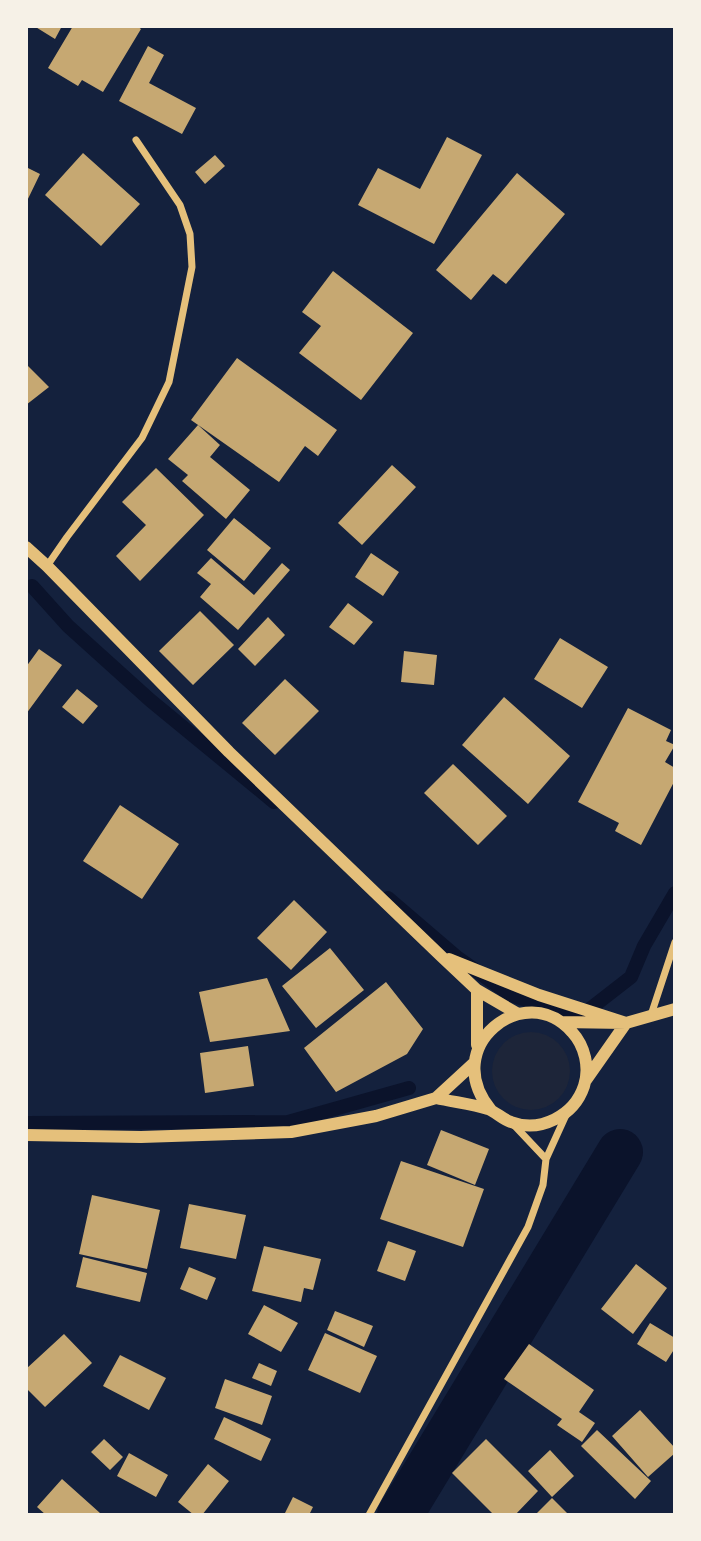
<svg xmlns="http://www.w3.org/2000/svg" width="701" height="1541" font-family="'Open Sans',sans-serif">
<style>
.green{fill:#1d2539}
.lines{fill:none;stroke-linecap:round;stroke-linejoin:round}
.stream{stroke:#0b132b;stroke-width:14}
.canal{stroke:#0b132b;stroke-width:46}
.building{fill:#c6a872}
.minor{stroke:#e5c07b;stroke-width:7}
.tertiary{stroke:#e5c07b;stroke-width:12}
</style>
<rect width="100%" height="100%" fill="#14213d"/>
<path class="green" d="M492 1071a39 39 0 1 1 78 0a39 39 0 1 1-78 0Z"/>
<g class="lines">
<path class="stream" d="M32 586 68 626 150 700 274 802
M388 898 458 958 511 995 545 1006 571 1013 586 1012 631 977 644 946 675 893
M26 1123 288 1122 409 1088"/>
<path class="canal" d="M400 1515 620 1152"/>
</g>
<path class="building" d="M34 26H62L55 39Z
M73 26H137L141 29 103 92 82 80 78 86 48 68Z
M148 46 164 55 149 83 196 108 182 134 119 101Z
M447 137 482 155 434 244 358 205 378 168 420 189Z
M83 153 140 204 101 246 45 195Z
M215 155 225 166 205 184 195 172Z
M26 167 40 174 26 203Z
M517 173 565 214 506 284 493 274 471 300 436 270Z
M333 271 413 333 361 400 299 353 321 326 302 312Z
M237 358 337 430 318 456 305 446 279 482 191 420Z
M26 364 49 387 26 405Z
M198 425 220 445 210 457 250 490 226 519 182 481 188 475 168 459Z
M392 465 416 487 362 545 338 523Z
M156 468 204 515 140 581 116 556 146 525 122 502Z
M234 518 271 548 244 581 207 550Z
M371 553 399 572 383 596 355 577Z
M211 558 254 595 282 563 290 570 238 630 200 597 211 584 197 573Z
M348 603 373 622 354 645 329 627Z
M200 611 234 645 193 685 159 651Z
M268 617 285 635 255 666 238 649Z
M560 638 608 667 582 708 534 679Z
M39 649 62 665 26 714V667Z
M404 651 437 655 434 685 401 682Z
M285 679 319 711 275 755 242 723Z
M77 689 98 706 83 724 62 707Z
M504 697 570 756 528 804 462 745Z
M628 708 671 730 666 741 675 745 665 762 675 768V780L641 845 615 831 619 823 578 802Z
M453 764 507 816 478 845 424 793Z
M120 805 179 844 142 899 83 861Z
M294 900 327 932 291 970 257 938Z
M330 948 364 990 316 1028 282 986Z
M267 978 290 1031 210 1042 199 992Z
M386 982 423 1029 407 1054 336 1092 304 1048Z
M248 1046 254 1086 205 1093 200 1053Z
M441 1130 489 1149 475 1185 427 1165Z
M401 1161 484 1189 463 1247 380 1219Z
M92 1195 160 1210 147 1269 79 1254Z
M189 1204 246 1215 236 1259 180 1248Z
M388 1241 416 1251 405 1281 377 1271Z
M264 1246 321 1259 313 1290 304 1288 301 1302 252 1291Z
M83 1257 147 1273 140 1302 76 1287Z
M636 1264 667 1288 633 1334 601 1309Z
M189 1267 216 1278 207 1300 180 1289Z
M264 1305 298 1323 281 1352 248 1334Z
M335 1311 373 1326 364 1347 327 1330Z
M650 1323 675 1338V1348L666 1362 637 1344Z
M325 1333 377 1356 360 1393 308 1370Z
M64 1334 92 1363 45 1407 26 1388V1369Z
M529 1344 594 1390 579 1412 595 1423 582 1442 557 1425 562 1419 504 1379Z
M120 1355 166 1378 149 1410 103 1386Z
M259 1363 277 1371 271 1386 252 1378Z
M225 1379 272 1396 262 1425 215 1408Z
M640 1410 675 1448V1453L648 1477 612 1436Z
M224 1417 271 1439 261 1461 214 1439Z
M597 1430 651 1481 635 1499 581 1446Z
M104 1439 123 1457 110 1470 91 1452Z
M486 1439 538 1491 515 1515H494L452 1473Z
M550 1450 574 1476 552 1497 528 1471Z
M129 1453 168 1475 156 1497 117 1476Z
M208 1464 229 1481 202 1515H194L178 1502Z
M62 1479 100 1513 98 1515H46L37 1507Z
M293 1497 313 1507 309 1515H284Z
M552 1498 569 1515H535Z"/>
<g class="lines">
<path class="minor" d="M47 566 67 537 142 438 169 382 192 267 190 234 180 205 136 140
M651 1015 675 942
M513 1124 546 1159
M369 1515 528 1227 543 1185 546 1159 566 1115"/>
<path class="tertiary" d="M26 547 47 566 229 752 442 957 477 990 518 1014
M449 959 539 995 626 1023
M477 990V1045
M561 1022 626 1023 675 1009
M586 1080 626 1023
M436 1098C453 1102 472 1104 488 1109 496 1112 502 1119 511 1122 540 1133 574 1116 584 1086 590 1068 585 1046 572 1032 525 978 438 1047 491 1110
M26 1135 141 1137 291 1132 376 1116 436 1098 474 1063"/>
</g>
<rect width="701" height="1541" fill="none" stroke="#f6f1e7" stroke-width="56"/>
</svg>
